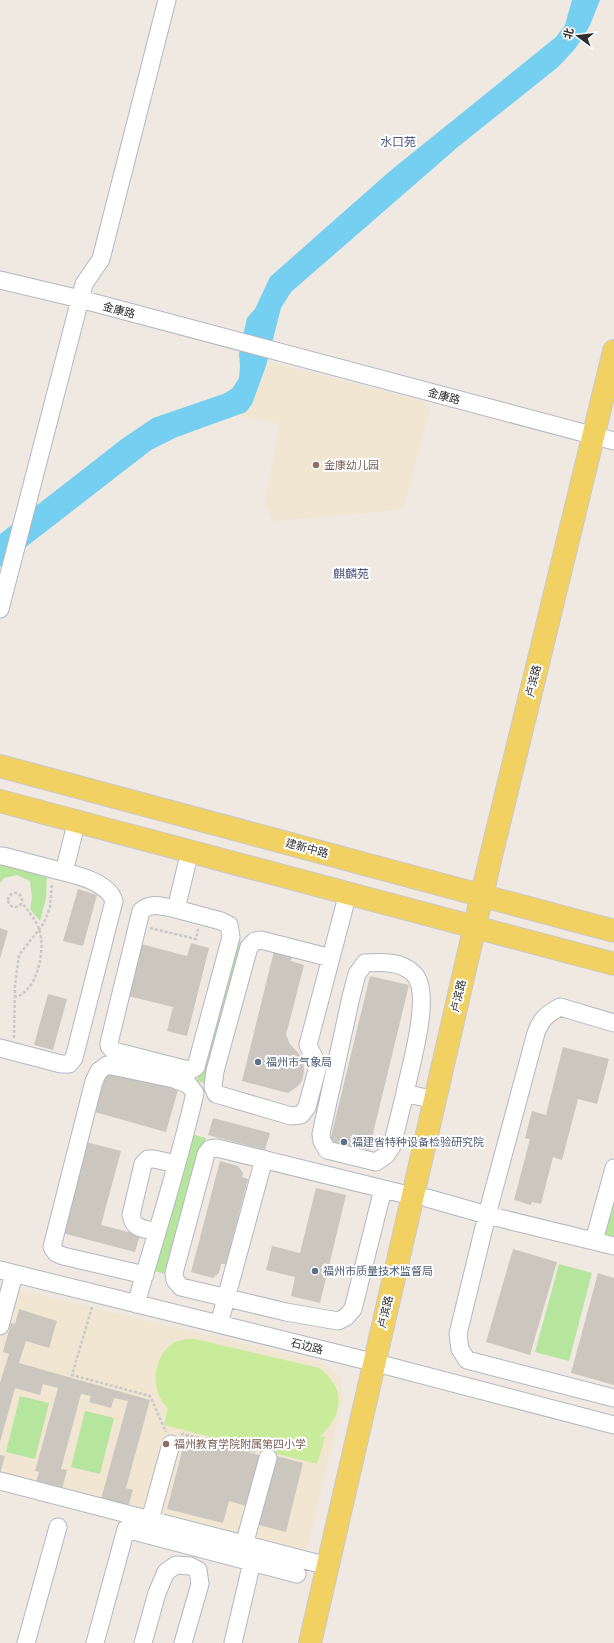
<svg xmlns="http://www.w3.org/2000/svg" width="614" height="1643" font-family="'Work Sans','Noto Sans SC',sans-serif">
<style>
.education{fill:#f0e6d1}
.green{fill:#b6e59e}
.pitch{fill:#c9ec9a}
.water{fill:#75cff0}
.building{fill:#cbc7bf}
.lines{fill:none;stroke-linecap:round;stroke-linejoin:round}
.minor-casing{stroke:#b4b7c1;stroke-width:19}
.major-casing{stroke:#c9c9c9;stroke-width:24}
.path{stroke:#c9c9c9;stroke-width:2.5;stroke-dasharray:3 2;stroke-linecap:butt}
.minor{stroke:#fff;stroke-width:17}
.major{stroke:#f2d163;stroke-width:22}
.education-dot{fill:#8d6e63;stroke:#fff;stroke-width:1.5}
.service-dot{fill:#5c6f8a;stroke:#fff;stroke-width:1.5}
.labels{text-anchor:middle;stroke-width:4;stroke-linejoin:round;paint-order:stroke}
.street-label{font-size:11px;fill:#2e2e2e;stroke:#fff}
.education-label{font-size:11px;fill:#785e54;stroke:#fff;text-anchor:start}
.service-label{font-size:11px;fill:#4e5e75;stroke:#fff;text-anchor:start}
.neighbourhood-label{font-size:12px;fill:#4d5680;stroke:#fff}
</style>
<rect width="100%" height="100%" fill="#efe9e1"/>
<path class="education" d="M270 362 422 401 430 407 405 503 398 510 274 521 265 503 280 424 242 416Z
M1 1286 321 1362 341 1378 342 1404 303 1563 0 1484Z"/>
<path class="green" d="M0 861 47 871 46 898 40 921 30 909 32 898 30 881 17 875 4 878 0 883Z
M235 940 246 943 208 1084 197 1081Z
M191 1134 206 1138 169 1275 154 1271Z
M614 1188V1242L603 1235Z
M559 1264 592 1273 569 1361 535 1352Z
M20 1396 49 1403 35 1459 6 1452Z
M85 1411 114 1418 100 1474 71 1467Z"/>
<path class="pitch" d="M187 1339H195L319 1368C346 1387 344 1415 320 1436L325 1437 317 1464 164 1425 168 1408C150 1393 152 1357 172 1344 176 1341 182 1340 187 1339Z"/>
<path class="water" d="M572 0H600L590 25 584 36 574 50 558 67 459 146 291 292 281 308 266 366 252 404 246 412 177 437 151 450 0 567V534L122 439 153 418 223 394 232 389 239 378 240 366 239 354 247 318 255 309 270 277 390 171 556 37 565 25Z"/>
<path class="building" d="M78 889 97 895 83 946 63 941Z
M0 928 8 931 0 959Z
M137 943 187 956 191 943 209 948 187 1036 167 1031 173 1007 124 995Z
M274 951 292 955 291 961 304 965 286 1035 290 1044 303 1058 304 1071 302 1081 298 1086 288 1093 242 1081Z
M370 976 409 985 369 1150 330 1141Z
M48 994 67 999 53 1050 34 1045Z
M563 1047 609 1059 597 1104 578 1099 562 1160 553 1157 541 1204 532 1202 531 1205 514 1200 530 1139 525 1138 532 1111 546 1115Z
M107 1071 178 1090 166 1132 95 1112Z
M213 1118 270 1133 265 1150 208 1135Z
M86 1142 121 1151 101 1225 140 1235 135 1252 62 1233Z
M220 1161 238 1166 243 1173 242 1177 248 1179 226 1264H221L219 1273 213 1278 191 1272Z
M316 1188 346 1195 320 1303 291 1296 295 1277 266 1270 272 1246 300 1253Z
M513 1249 557 1262 530 1355 486 1342Z
M598 1273 614 1278V1385L571 1373Z
M19 1309 57 1321 49 1348 26 1341 19 1363 150 1400 126 1488 133 1490 128 1507 101 1499 128 1401 114 1398 111 1408 89 1402 91 1396 81 1394 61 1469 67 1470 62 1489 36 1482 39 1472 35 1471 58 1388 43 1384 40 1395 15 1388 0 1442V1383L9 1354 3 1352 11 1323 15 1324Z
M186 1436 263 1456 250 1507 229 1501 223 1523 167 1509Z
M0 1455 5 1456 0 1474Z
M273 1455 303 1463 286 1532 255 1524Z"/>
<g class="lines">
<defs>
<path id="minor" d="M0 280 80 299 614 441
M0 609 84 284 101 259 167 0
M0 856H3L64 872
M176 909C163 907 152 901 141 911L109 1043V1046L114 1051 184 1069 191 1070 196 1067 231 937 229 925 221 921 176 909 190 851
M331 958 261 940 255 941 249 947 215 1071 213 1087 216 1094 291 1116 301 1115 307 1107 318 1066 308 1045 348 893
M614 1023 560 1007C547 1014 541 1019 536 1033L487 1215 458 1334 460 1349 467 1360 614 1398
M0 1048 61 1064H69L74 1058 114 901C108 883 81 876 64 872L77 820
M405 1093 392 1146 386 1155 376 1162 327 1150 322 1141 321 1134 351 997 357 974 365 963C381 962 402 961 414 974 433 993 410 1067 405 1093L434 1100
M383 1189 353 1309 346 1317 338 1321 286 1312 181 1287 175 1280 174 1273 206 1154 210 1149 217 1148C282 1164 347 1180 412 1196
M427 1198 487 1215 614 1246
M157 1232C143 1228 134 1230 131 1215L143 1164 148 1159H154L176 1164
M594 1241 614 1168
M0 1270 388 1366 614 1425
M136 1304C156 1234 179 1164 195 1093L189 1085 174 1079 107 1065 99 1071 94 1081 52 1247 56 1253 63 1256 145 1275
M219 1324 264 1159
M0 1326 14 1274
M0 1481 328 1566
M150 1520 171 1444
M244 1545 268 1458
M26 1643 58 1527
M95 1643 126 1529 297 1574
M143 1643 157 1593 166 1572 176 1565 190 1566 198 1570 200 1584 183 1643
M233 1643 252 1562"/>
<path id="major" d="M0 766 614 931
M0 801 614 964
M310 1643 491 856 614 351"/>
</defs>
<use href="#minor" class="minor-casing"/>
<use href="#major" class="major-casing"/>
<path class="path" d="M8 900a7 7 0 1 1 14 0a7 7 0 1 1-14 0Z
M150 928 196 939 198 929
M14 997C38 993 46 948 39 929 37 922 27 909 22 903
M14 1038 15 985 19 955 44 923 50 907 52 883
M92 1307 72 1375 150 1396 166 1432
M181 1435 183 1434 255 1452"/>
<use href="#minor" class="minor"/>
<use href="#major" class="major"/>
</g>
<g class="education-dot">
<circle cx="316" cy="465" r="4"/>
<circle cx="166" cy="1444" r="4"/>
</g>
<g class="service-dot">
<circle cx="258" cy="1062" r="4"/>
<circle cx="344" cy="1142" r="4"/>
<circle cx="315" cy="1271" r="4"/>
</g>
<g class="labels">
<g class="street-label">
<text transform="translate(119 310) rotate(15)" y="4">金康路</text>
<text transform="translate(444 396) rotate(15)" y="4">金康路</text>
<text transform="translate(533 681) rotate(-76)" y="4">卢滨路</text>
<text transform="translate(307 848) rotate(15)" y="4">建新中路</text>
<text transform="translate(458 996) rotate(-77)" y="4">卢滨路</text>
<text transform="translate(385 1312) rotate(-77)" y="4">卢滨路</text>
<text transform="translate(307 1346) rotate(14)" y="4">石边路</text>
</g>
<g class="education-label">
<text x="324" y="469">金康幼儿园</text>
<text x="174" y="1448">福州教育学院附属第四小学</text>
</g>
<g class="service-label">
<text x="266" y="1066">福州市气象局</text>
<text x="352" y="1146">福建省特种设备检验研究院</text>
<text x="323" y="1275">福州市质量技术监督局</text>
</g>
<g class="neighbourhood-label">
<text x="398" y="146">水口苑</text>
<text x="351" y="578">麒麟苑</text>
</g>
</g>
<g transform="translate(578 36) rotate(285)" stroke="#ffffff" stroke-width="3" paint-order="stroke">
<path d="M0-3L7 15L0 10L-7 15Z" fill="#2e2e2e"/>
<text y="-6" font-size="11" font-weight="bold" text-anchor="middle" fill="#2e2e2e">北</text>
</g>
</svg>
